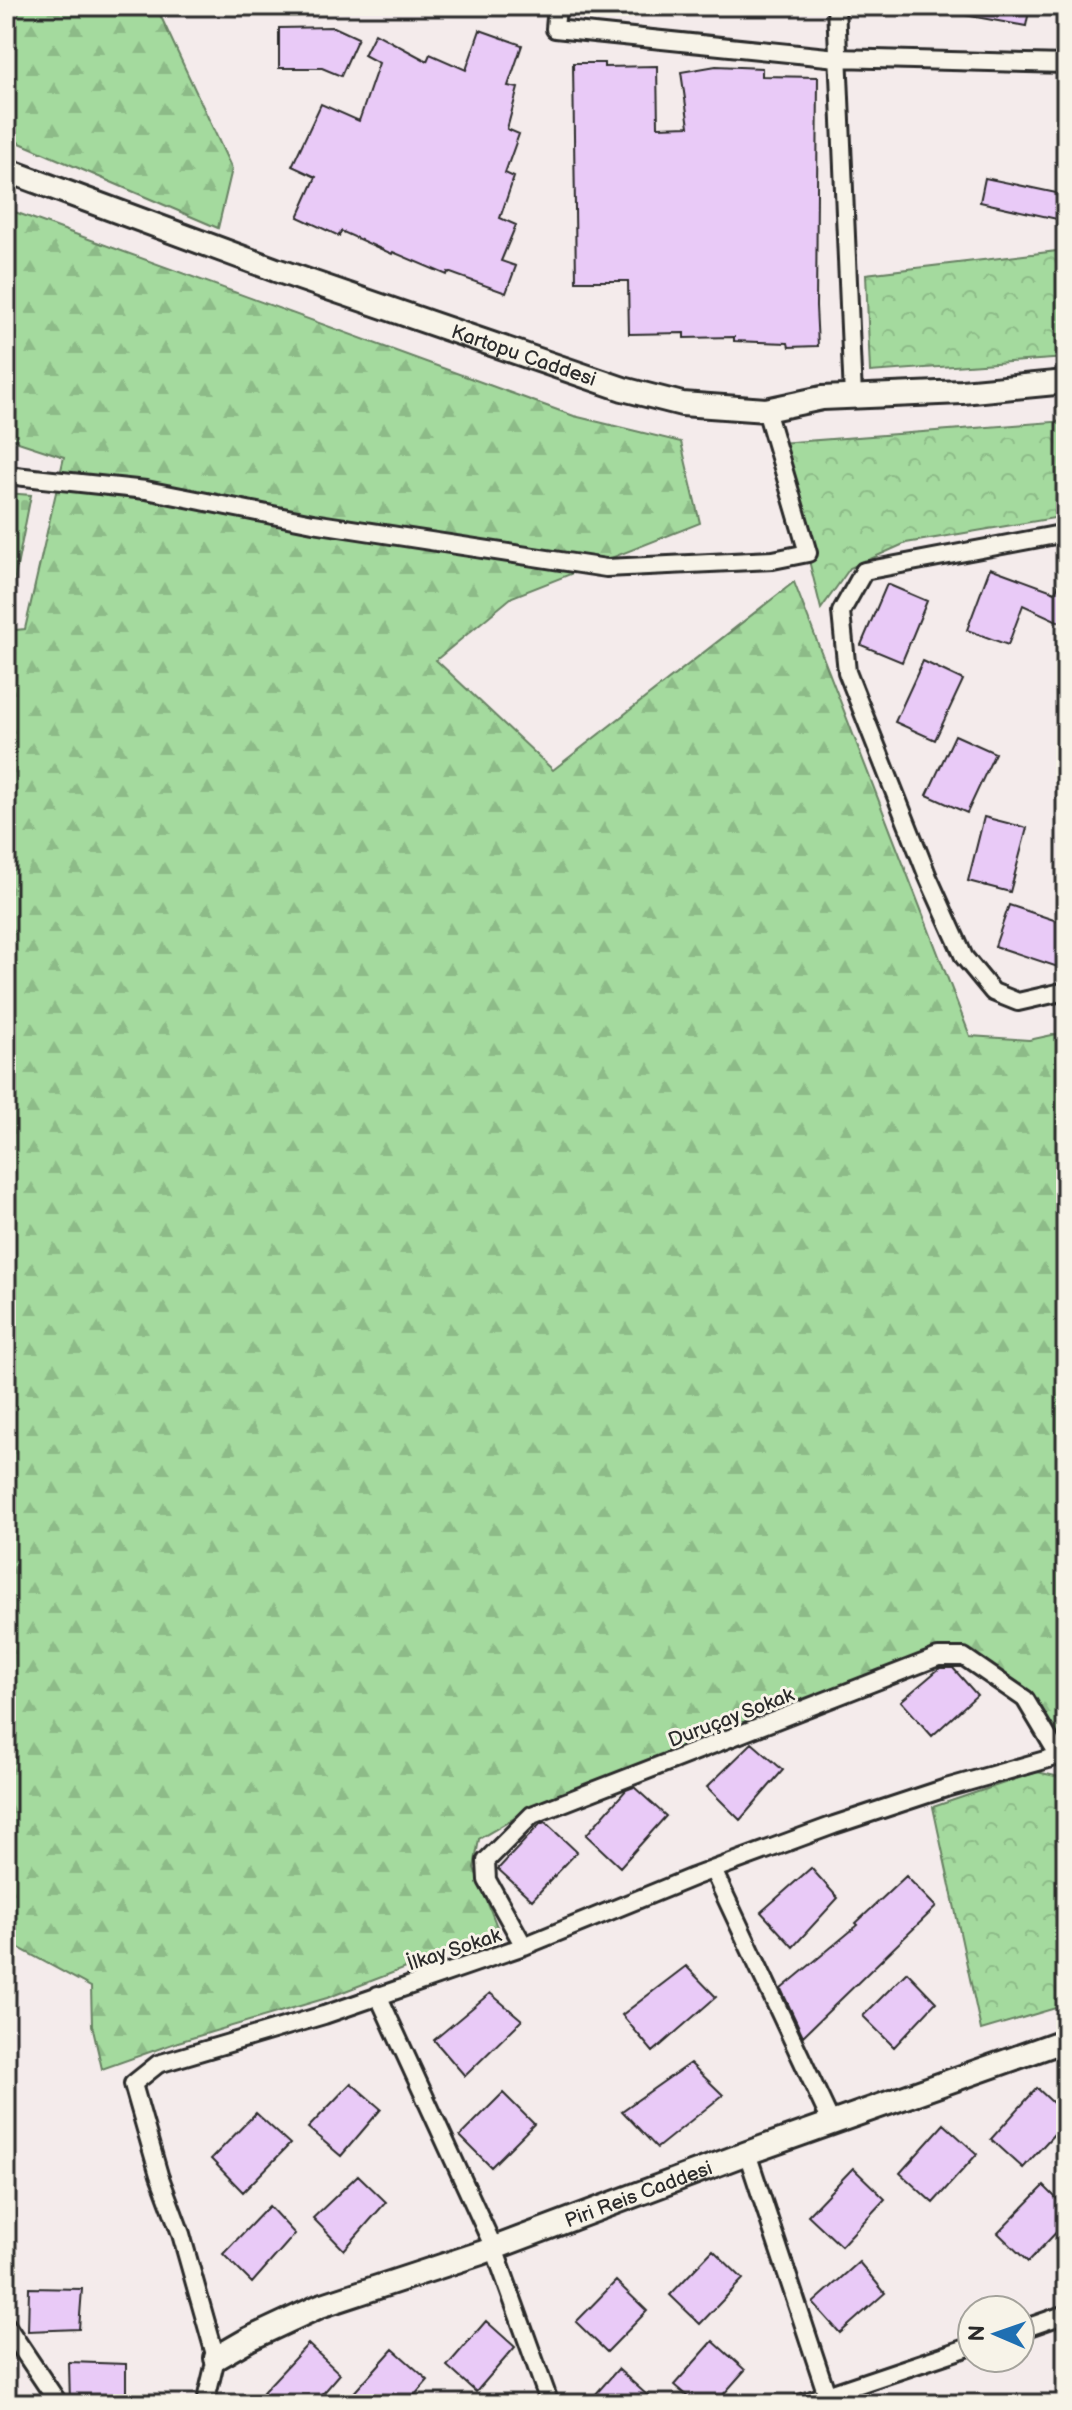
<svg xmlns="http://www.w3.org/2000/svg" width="1072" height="2410" font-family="'Balsamiq Sans',sans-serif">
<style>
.forest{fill:url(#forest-firs);stroke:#688264;stroke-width:2}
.cemetery{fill:url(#cemetery-stones);stroke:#688264;stroke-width:2}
.park{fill:url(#park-crowns);stroke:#688264;stroke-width:2}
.building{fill:#e9caf7;stroke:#2b2b2b;stroke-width:2}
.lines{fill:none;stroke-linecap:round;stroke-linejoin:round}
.street-casing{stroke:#2b2b2b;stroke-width:22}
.secondary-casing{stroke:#2b2b2b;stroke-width:28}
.street{stroke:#f7f3e8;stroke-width:16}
.secondary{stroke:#f7f3e8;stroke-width:22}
.labels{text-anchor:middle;stroke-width:6;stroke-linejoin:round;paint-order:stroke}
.street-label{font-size:20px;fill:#2b2b2b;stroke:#f7f3e8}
</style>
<defs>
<pattern id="forest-firs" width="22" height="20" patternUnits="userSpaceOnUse" patternTransform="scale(2)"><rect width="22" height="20" fill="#a4da9e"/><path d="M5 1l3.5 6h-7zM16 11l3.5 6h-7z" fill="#8dbb88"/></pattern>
<pattern id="cemetery-stones" width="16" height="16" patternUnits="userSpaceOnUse" patternTransform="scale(2)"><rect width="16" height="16" fill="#a4da9e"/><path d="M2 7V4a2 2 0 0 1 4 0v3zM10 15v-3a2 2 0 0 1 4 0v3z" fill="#8dbb88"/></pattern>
<pattern id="park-crowns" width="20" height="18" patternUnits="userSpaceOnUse" patternTransform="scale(2)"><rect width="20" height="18" fill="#a4da9e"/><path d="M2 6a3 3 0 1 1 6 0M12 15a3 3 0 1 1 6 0" fill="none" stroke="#8dbb88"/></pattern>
</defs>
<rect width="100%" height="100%" fill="#f4ebeb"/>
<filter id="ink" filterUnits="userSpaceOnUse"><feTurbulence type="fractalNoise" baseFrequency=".0125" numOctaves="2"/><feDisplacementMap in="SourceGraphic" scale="16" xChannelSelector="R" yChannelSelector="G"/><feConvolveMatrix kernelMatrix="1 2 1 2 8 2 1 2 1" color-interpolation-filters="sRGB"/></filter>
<g filter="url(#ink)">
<path class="forest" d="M6 6H156L232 169 218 228 6 137Z
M12 211 574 416 681 442 700 523 512 597 436 660 553 770 794 582 970 1036 1029 1040 1066 1032V1758L1025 1699 987 1672 938 1657 547 1799 479 1839 474 1868 499 1932 327 1998 178 2042 102 2069 92 2025 91 1987 6 1941V631L25 629 64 457 6 438V218Z"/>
<path class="cemetery" d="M6 493 31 495 8 613 6 614Z"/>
<path class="park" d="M1066 250V358L870 372 866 274Z
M1066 421V516L906 543 850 568 821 609 780 443Z
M1037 1772 1064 1778 1066 1781V2005L981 2030 933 1807Z"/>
<path class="building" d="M960 6H1030L1026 26 959 14Z
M334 27 358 38 341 76 322 68H279V28Z
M480 30 522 45 508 86 518 88 507 129 519 134 505 173 514 177 500 218 516 225 501 261 516 266 506 293 448 272 447 275 393 252 392 254 341 231 339 236 298 217 316 177 292 166 321 104 359 121 379 63 364 55 375 33 427 61 430 54 466 70Z
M573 63H604V67L657 66 658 127 689 126 681 72 716 66 762 68V76L818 77 816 306 818 346 789 347 788 343 734 341V337L684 338V333L629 334 628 281H576Z
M985 178 1066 195V221L980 202Z
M990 568 1055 592 1066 570V625L1023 605 1008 645 967 630Z
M887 584 927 601 902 662 861 645Z
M923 661 963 680 935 740 895 722Z
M955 735 995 753 967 813 927 795Z
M984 817 1027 828 1010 892 968 881Z
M1009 905 1066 924V943L1058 967 995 946Z
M940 1668H953L977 1695 932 1736 901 1701Z
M752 1743 783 1770 740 1820 707 1787Z
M634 1787 666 1816 620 1867 586 1835 626 1790Z
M545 1822 577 1852 532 1900 498 1869 540 1824Z
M811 1868 838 1898 793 1947 761 1912Z
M906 1876 936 1907 803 2036 781 1989 858 1925 856 1923Z
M686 1966 716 1997 653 2052 622 2015Z
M907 1972 936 2002 894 2047 863 2016Z
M490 1993 522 2020 465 2076 434 2040Z
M690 2063 723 2095 657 2148 622 2111Z
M351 2083 381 2109 341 2156 308 2128Z
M1037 2088 1066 2115V2121L1023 2168 991 2139Z
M503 2093 534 2124 491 2167 460 2136Z
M256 2113 290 2144 243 2192 211 2159Z
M944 2124 977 2154 933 2203 900 2173Z
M853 2168 885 2199 841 2246 808 2215Z
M358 2175 386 2202 344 2250 313 2218Z
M1044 2186 1066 2208V2222L1028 2262 998 2233Z
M269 2206 295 2234 252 2283 223 2254Z
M713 2250 743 2279 700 2324 670 2295Z
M859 2262 885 2293 840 2333 813 2303Z
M616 2281 647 2311 607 2352 576 2322Z
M29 2288 82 2289 79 2329 28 2331Z
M486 2321 515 2347 476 2392 447 2366Z
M713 2341 745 2370 715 2404H696L674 2385Z
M308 2344 340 2374 314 2404H275L263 2392Z
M393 2349 428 2380 407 2404H361L351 2396Z
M69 2362 126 2364V2404H70Z
M618 2369 657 2404H587Z"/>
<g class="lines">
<defs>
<path id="street" d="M557 6 555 29 837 58 1066 64
M836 6 853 397
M6 475 146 490 313 523 606 568 773 560 808 553 766 410
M1066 533 864 571 841 612 847 672 928 877 964 957 993 992 1018 1002 1066 991
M713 1870 832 2124
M524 1946 487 1880 486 1861 532 1815 938 1657H964L1025 1699 1059 1756 1066 1752
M378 1995 494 2248 550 2404
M747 2153 827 2395
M6 2325 59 2404
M1020 2330 1066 2314
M205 2404 216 2358 181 2234 159 2175 133 2084 158 2064 324 2015 524 1946 693 1877 834 1825 946 1788 1059 1756 1066 1758
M800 2404 972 2346"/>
<g id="secondary">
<path id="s1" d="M6 170 276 270 623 389 682 404 766 410 822 398 962 392 1066 382"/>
<path id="s2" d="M216 2358 249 2339 320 2306 481 2253 747 2153 1066 2040"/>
</g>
</defs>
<use href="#street" class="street-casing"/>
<use href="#secondary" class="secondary-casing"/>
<use href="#street" class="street"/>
<use href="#secondary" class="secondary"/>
</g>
</g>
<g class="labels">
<g class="street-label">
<text dy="7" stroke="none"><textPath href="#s1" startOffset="550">Kartopu Caddesi</textPath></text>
<text transform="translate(731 1717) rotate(-21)" y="7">Duruçay Sokak</text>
<text transform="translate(454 1949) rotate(-18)" y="7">İlkay Sokak</text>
<text dy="7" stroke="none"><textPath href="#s2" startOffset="454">Piri Reis Caddesi</textPath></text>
</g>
</g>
<rect width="1072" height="2410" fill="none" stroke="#f7f3e8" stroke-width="32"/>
<rect x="16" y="16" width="1040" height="2378" fill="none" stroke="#2b2b2b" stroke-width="3" filter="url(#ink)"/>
<g transform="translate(996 2334) rotate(272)"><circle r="38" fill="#f7f3e8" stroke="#a5a39c" stroke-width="2"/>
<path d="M0-6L14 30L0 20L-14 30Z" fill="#1f6fb2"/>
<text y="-12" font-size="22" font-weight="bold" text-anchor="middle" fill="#2b2b2b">N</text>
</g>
</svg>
